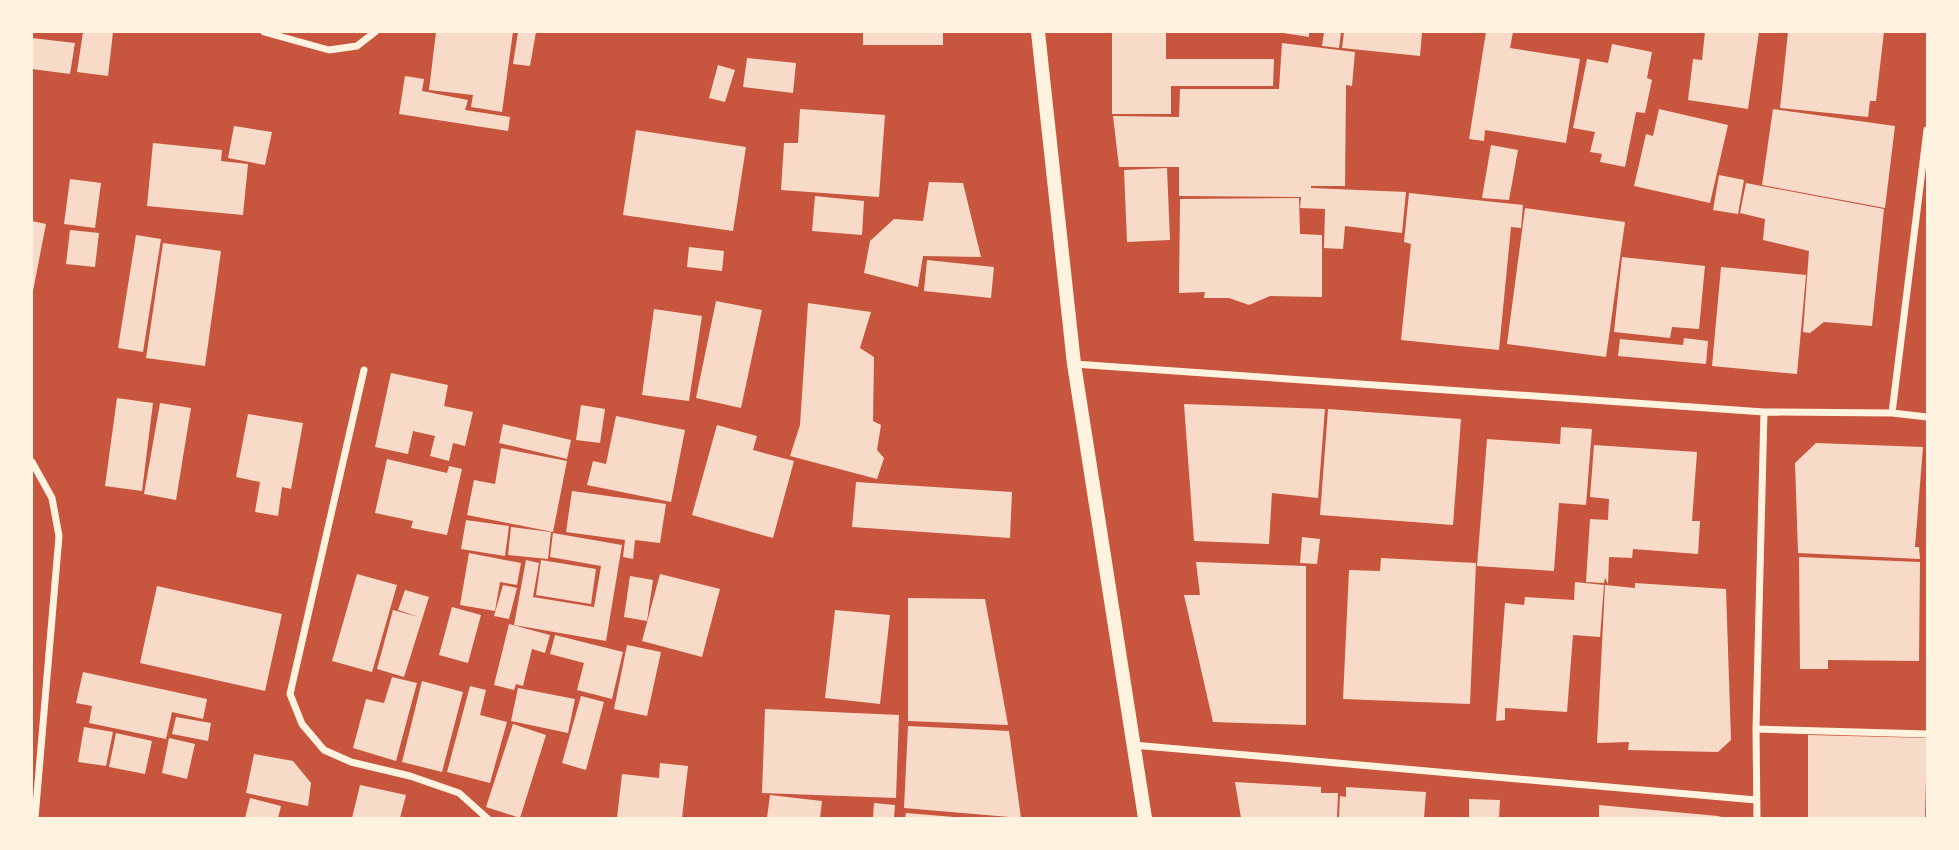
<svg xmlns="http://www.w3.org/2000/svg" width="1959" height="850" font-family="Rubik,sans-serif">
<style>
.building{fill:#f7dbc8}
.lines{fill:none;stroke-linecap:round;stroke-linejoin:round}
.minor{stroke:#fff3e0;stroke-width:7}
.secondary{stroke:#fff3e0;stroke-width:14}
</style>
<rect width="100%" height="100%" fill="#c8553d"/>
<path class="building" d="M83 32H113L108 76 77 72Z
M436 32H513L502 112 471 107 473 95 429 90Z
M518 32H536L530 66 513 64Z
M863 32H943V45H863Z
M1112 32H1166V59H1274L1273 86H1171V114H1112Z
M1277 32H1309V37Z
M1324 32H1341L1339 48 1322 46Z
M1344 32H1422L1420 56 1342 48Z
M1486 32H1513L1510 48 1580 59 1566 143 1485 130 1484 141 1469 139Z
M1705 32H1759L1748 109 1688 100 1693 59 1702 60Z
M1788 32H1884L1876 101H1870L1868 117 1780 108Z
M32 38 75 43 70 74 32 69Z
M1282 43 1355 52 1352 86 1346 85 1345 186H1311V188L1406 192 1402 233 1345 226 1343 249 1324 248 1325 209 1300 208 1301 197 1179 196V167H1119L1113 116 1179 117 1180 89H1279Z
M1612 44 1652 52 1647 78 1652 80 1645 113 1636 112 1625 167 1600 162 1602 154 1590 152 1595 132 1573 128 1587 59 1608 63Z
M747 58 796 63 793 93 743 87Z
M718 65 735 70 725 102 709 98Z
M405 76 424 79 422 91 468 100 465 110 510 117 508 131 399 114Z
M800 109 885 115 879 197 781 190 784 143H798Z
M1659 109 1728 125 1710 203 1634 186 1646 134 1653 136Z
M1773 109 1895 126 1885 208 1762 185Z
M234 126 272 132 265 165 228 158Z
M636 130 746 147 733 231 623 215Z
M153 143 222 150 221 161 248 164 243 215 147 206Z
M1491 145 1518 150 1509 200 1482 198Z
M1167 168 1170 240 1127 242 1124 170Z
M1719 175 1744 180 1738 214 1713 210Z
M70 179 101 183 95 228 64 224Z
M929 182 963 183 981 257 923 256 918 287 864 273 870 241 894 219 923 221Z
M1746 183 1884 209 1872 326 1824 322 1810 333 1803 332 1809 251 1763 240 1765 219 1740 213Z
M1409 193 1523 205 1521 228 1511 227 1499 350 1401 340 1411 244 1404 242Z
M815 196 864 201 862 235 812 231Z
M1299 198 1300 234 1322 235V297L1270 296 1249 305 1229 298H1204L1205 292 1179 293 1180 199Z
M1525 208 1625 222 1606 357 1507 344Z
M32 221 46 224 33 291H32Z
M70 230 99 233 95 267 66 264Z
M136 235 161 239 143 352 118 348Z
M163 243 221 251 205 366 146 358Z
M689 247 724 251 722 271 687 267Z
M1622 257 1705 266 1699 329 1672 327 1670 338 1614 332Z
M927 260 994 267 991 298 924 291Z
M1721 267 1806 275 1797 374 1712 366Z
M716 301 762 310 741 408 696 398Z
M808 303 871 312 860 348 874 357 873 421 881 425 877 450 884 458 877 479 790 456 800 425Z
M654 309 702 316 689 401 642 395Z
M1684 338 1708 341 1706 364 1618 356 1620 339 1683 345Z
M391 373 448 385 444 406 473 412 465 446 453 443 449 461 430 456 435 436 413 431 408 454 375 447Z
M117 398 153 403 142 491 105 486Z
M160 403 191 408 176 500 144 494Z
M1184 404 1325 409 1318 498 1272 493 1269 544 1194 541Z
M581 405 605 409 600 443 576 440Z
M1328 409 1461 419 1453 525 1320 515Z
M248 414 303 423 291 489 282 487 278 516 255 512 260 482 236 477Z
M616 416 685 430 671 502 587 485 593 461 606 464Z
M503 424 571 440 567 459 499 443Z
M717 425 757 436 753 450 794 461 773 538 692 515Z
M1561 427 1592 429 1586 505 1559 503 1554 571 1477 566 1487 439 1560 444Z
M1816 443 1923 447 1915 547H1919L1920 559 1798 553 1795 463Z
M1594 445 1697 452 1692 521H1700L1698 554 1633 549 1632 558 1609 557 1608 584 1605 578 1604 583 1586 582 1590 519 1608 520 1609 499 1590 497Z
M501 448 567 461 553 532 467 515 474 480 495 484Z
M387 459 447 473 449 466 462 469 447 535 411 528 413 521 375 513Z
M856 482 1012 492 1010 538 852 527Z
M572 491 666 504 660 543 635 540 633 559 623 557 625 540 566 532Z
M466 520 509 526 505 556 461 549Z
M511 527 551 532 548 559 508 555Z
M553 533 622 545 606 641 514 625 526 560 539 563 533 597 594 607 601 566 550 557Z
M1302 537 1320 539 1317 564 1300 563Z
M469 553 521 563 517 585 500 582 495 611 460 605Z
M1799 557 1920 562 1919 661 1828 660V669H1800Z
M1381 558 1476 563 1470 704 1343 699 1349 570 1380 571Z
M541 560 596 569 591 604 536 595Z
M1196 562 1306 566V725L1213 722 1184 595H1200Z
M357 574 397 585 372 672 332 661Z
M660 574 720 589 702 657 642 641Z
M630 576 653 580 647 621 624 617Z
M1575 582 1604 585 1600 637 1573 635 1567 712 1505 708V720L1496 721 1505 603 1524 605 1525 597 1574 600Z
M1635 583 1726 589 1731 740 1718 752 1628 750 1629 742 1597 743 1605 585 1635 588Z
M503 585 517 588 509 619 494 616Z
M157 586 282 614 265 691 140 663Z
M405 590 429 597 404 677 377 669 393 610 419 617 398 610Z
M908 598 985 599 1008 725 908 721Z
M452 607 481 615 468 663 439 655Z
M835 610 890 615 880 704 825 698Z
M509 624 550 635 545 653 532 649 523 686 516 684 514 690 494 685Z
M555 635 623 652 612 699 577 690 584 663 550 654Z
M627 645 661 652 647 716 614 709Z
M83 672 207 699 203 719 172 712 166 739 89 723 92 706 76 703Z
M392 677 417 683 396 761 353 748 366 699 384 703Z
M422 681 463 692 442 772 402 762Z
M470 686 486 690 480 715 507 722 490 783 447 772Z
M518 688 575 699 568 733 511 721Z
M581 696 604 702 586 770 562 763Z
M765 709 899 715 896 798 762 793Z
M176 717 211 723 208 741 172 734Z
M513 724 546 735 520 818 486 807Z
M908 726 1009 731 1021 818 904 808Z
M84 727 113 732 106 766 78 762Z
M116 733 152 741 145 774 109 767Z
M1808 735 1927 738 1925 818H1808Z
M169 738 195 744 187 779 162 773Z
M254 754 293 761 311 783 308 806 246 793Z
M660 763 688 766 682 818H617L622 774 659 778Z
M1235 782 1321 787V793H1338L1337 818H1241Z
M360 785 406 795 400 818H352Z
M1346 787 1426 792 1424 818H1339L1340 796 1346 797Z
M770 795 822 801 820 818H767Z
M250 798 281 806 278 818H245Z
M1469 799 1500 800 1499 818H1469Z
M874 803 895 805 894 818H873Z
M1599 805 1718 816 1725 818H1599Z
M906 813 954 817V818H905Z"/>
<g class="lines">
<path class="minor" d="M264 32 329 50 357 46 375 32
M1074 364 1764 412 1892 413 1927 417
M364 370 290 694 302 724 324 750 351 762 410 776 459 793 487 818
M1892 413 1927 130
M32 462 52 498 59 536 35 818
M1756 729 1927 734
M1133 745 1756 800
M1757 818 1756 729 1764 412"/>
<path class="secondary" d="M1038 32 1074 364 1145 818"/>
</g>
<rect width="1959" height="850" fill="none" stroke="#fff3e0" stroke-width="66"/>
</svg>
